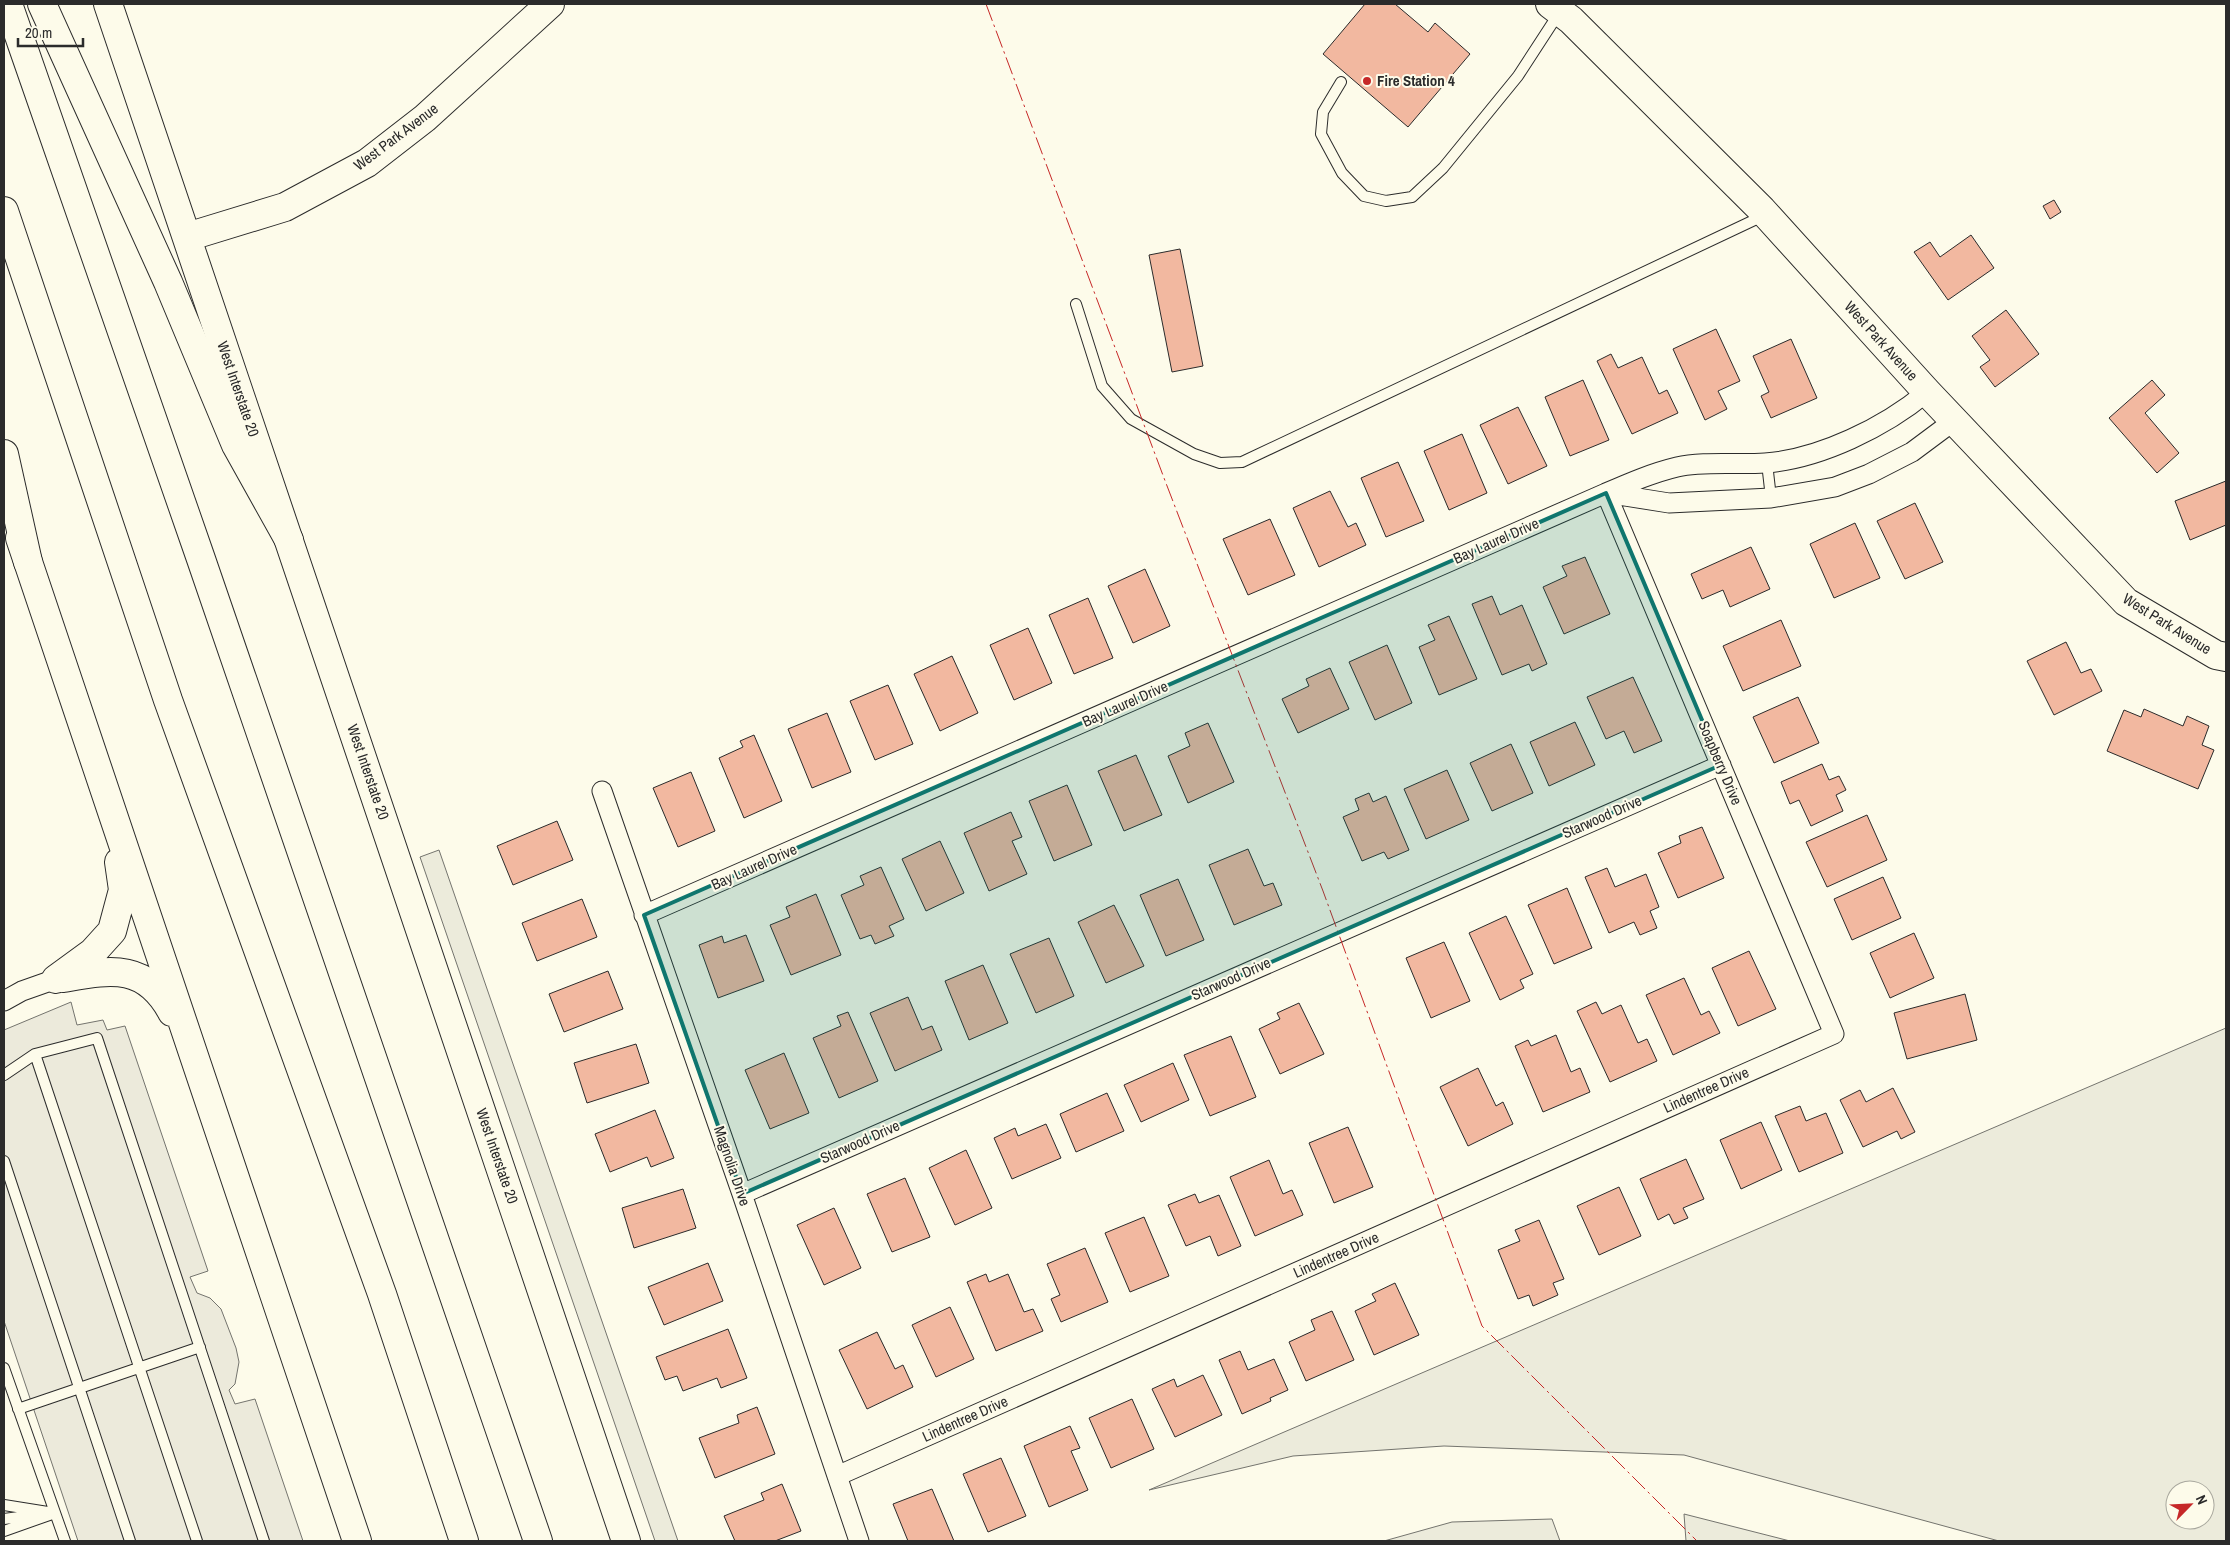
<svg xmlns="http://www.w3.org/2000/svg" width="2230" height="1545" font-family="'Archivo Narrow',sans-serif">
<style>
.green{fill:#ecebdb;stroke:#74746e;fill-rule:evenodd}
.parking{fill:#eceadb;stroke:#74746e}
.building{fill:#f2b8a0;stroke:#2b2b2b}
.lines{fill:none;stroke-linecap:round;stroke-linejoin:round}
.lane-casing{stroke:#2b2b2b;stroke-width:12}
.street-casing{stroke:#2b2b2b;stroke-width:21}
.secondary-casing{stroke:#2b2b2b;stroke-width:30}
.highway-casing{stroke:#2b2b2b;stroke-width:30}
.lane{stroke:#fdfbea;stroke-width:10}
.street{stroke:#fdfbea;stroke-width:19}
.secondary{stroke:#fdfbea;stroke-width:28}
.highway{stroke:#fdfbea;stroke-width:28}
.power{stroke:#c62828;stroke-width:1;stroke-dasharray:18 4 2.5 4;stroke-linecap:butt}
.marked{fill:#0f766e;fill-opacity:0.2;stroke:#0f766e;stroke-width:4;stroke-linejoin:round}
.poi-dot{fill:#c62828;stroke:#fdfbea;stroke-width:2}
.labels{text-anchor:middle;stroke-width:4;stroke-linejoin:round;paint-order:stroke}
.poi-label{font-size:15px;font-weight:bold;fill:#2b2b2b;stroke:#fdfbea;text-anchor:start}
.street-label{font-size:15px;fill:#2b2b2b;stroke:#fdfbea}
</style>
<rect width="100%" height="100%" fill="#fdfbea"/>
<path class="green" d="M439 850 678 1541H655L420 857Z
M2226 1028V1541H1999L1684 1455 1444 1446 1293 1456 1149 1490ZM2175 1490H2205V1520H2175Z
M1684 1514 1790 1541H1686Z
M1552 1519 1560 1541H1384L1452 1522Z"/>
<path class="parking" d="M71 1002 77 1025 103 1020 107 1030 125 1026 208 1271 190 1277 197 1293 210 1298 221 1309 236 1348 239 1362 235 1384 229 1390 235 1404 255 1399 303 1541H78L4 1321V1030Z"/>
<path class="building" d="M1365 4H1395L1428 32 1435 23 1470 54 1408 127 1323 54Z
M2054 200 2061 212 2050 219 2043 206Z
M1971 235 1994 268 1948 300 1914 252 1930 242 1940 257Z
M1180 249 1203 366 1172 372 1149 255Z
M2006 310 2039 354 1995 387 1980 367 1990 360 1972 336Z
M1716 329 1740 381 1718 391 1727 409 1705 420 1673 349Z
M1791 339 1817 398 1771 418 1761 396 1769 392 1753 356Z
M1611 354 1618 368 1642 357 1659 394 1667 390 1678 413 1632 434 1597 361Z
M1583 380 1609 440 1570 456 1545 397Z
M2152 380 2165 395 2145 413 2179 453 2157 473 2109 418Z
M1518 407 1547 466 1508 484 1480 425Z
M1462 434 1487 493 1449 510 1424 451Z
M1398 462 1424 521 1386 537 1361 478Z
M2226 481V525L2190 540 2175 501Z
M1330 491 1348 527 1356 523 1366 545 1319 567 1293 508Z
M1915 503 1943 562 1905 579 1877 521Z
M1270 519 1295 575 1248 595 1223 539Z
M1855 523 1880 578 1834 598 1810 544Z
M1751 547 1770 589 1730 607 1723 590 1702 599 1691 574Z
M1585 557 1610 614 1564 634 1543 587 1567 576 1562 566Z
M1145 569 1170 626 1133 643 1108 586Z
M1492 596 1500 615 1522 605 1547 664 1532 671 1529 664 1502 675 1472 604Z
M1088 598 1113 658 1074 674 1049 615Z
M1449 616 1477 679 1439 695 1419 647 1435 640 1428 625Z
M1781 620 1801 666 1743 691 1723 646Z
M1028 628 1052 683 1014 700 990 645Z
M2066 642 2081 673 2091 669 2102 691 2054 715 2027 661Z
M1387 645 1412 703 1375 720 1349 662Z
M952 656 978 713 940 731 914 674Z
M1330 668 1349 709 1298 733 1282 699 1309 686 1306 679Z
M1633 677 1662 741 1634 753 1624 731 1606 739 1587 697Z
M888 685 913 744 875 760 850 701Z
M1798 697 1819 743 1774 763 1753 717Z
M2144 709 2183 726 2187 716 2209 726 2202 745 2214 750 2198 789 2107 751 2124 710 2141 717Z
M827 713 851 772 812 788 788 729Z
M1575 722 1595 765 1549 786 1530 742Z
M1208 723 1234 782 1188 803 1168 756 1190 746 1185 733Z
M754 735 782 801 744 818 719 758 743 747 740 741Z
M1511 744 1533 793 1492 811 1470 763Z
M1136 755 1162 815 1124 831 1098 771Z
M1822 764 1829 780 1839 776 1846 790 1836 795 1843 811 1811 826 1799 800 1790 804 1781 782Z
M1447 770 1469 820 1426 839 1404 789Z
M691 772 715 831 678 847 653 788Z
M1067 785 1092 845 1054 861 1029 801Z
M1369 793 1373 802 1386 796 1409 850 1388 859 1384 852 1362 861 1343 817 1359 810 1355 799Z
M1011 812 1022 837 1012 841 1027 874 989 891 964 833Z
M1867 815 1887 860 1827 887 1806 842Z
M557 821 573 860 513 885 497 846Z
M1702 827 1724 878 1678 898 1658 853 1681 843 1679 836Z
M940 841 964 893 926 911 902 859Z
M1248 849 1264 886 1273 883 1282 905 1234 925 1209 865Z
M881 867 904 919 889 926 894 936 875 944 871 935 860 939 841 895 864 885 860 876Z
M1607 868 1615 887 1646 874 1659 907 1650 911 1657 928 1640 935 1634 922 1609 933 1585 877Z
M1883 877 1901 918 1852 940 1834 899Z
M1178 879 1204 940 1166 956 1140 895Z
M1567 888 1592 948 1554 964 1528 905Z
M816 894 841 955 791 975 770 925 790 917 786 907Z
M582 899 597 937 537 961 522 923Z
M1114 905 1144 966 1106 983 1078 922Z
M1506 916 1533 974 1520 980 1524 988 1500 1000 1469 933Z
M1914 933 1934 978 1890 998 1870 953Z
M746 935 764 981 718 998 699 945 722 936 724 943Z
M1049 938 1074 996 1036 1013 1010 954Z
M1444 942 1470 1001 1431 1018 1406 958Z
M1749 951 1776 1009 1738 1026 1712 968Z
M983 965 1008 1023 969 1040 945 981Z
M608 971 623 1009 564 1032 549 994Z
M1684 978 1701 1015 1709 1011 1720 1033 1673 1055 1646 995Z
M1965 994 1977 1040 1907 1059 1894 1013Z
M908 997 922 1030 932 1026 942 1050 895 1071 870 1013Z
M1596 1002 1602 1014 1621 1005 1638 1043 1647 1039 1657 1061 1610 1082 1577 1011Z
M1299 1003 1324 1054 1280 1074 1259 1029 1280 1019 1277 1013Z
M848 1012 878 1081 839 1098 813 1038 841 1026 837 1016Z
M1556 1035 1571 1072 1580 1068 1590 1092 1543 1112 1515 1046 1528 1040 1531 1046Z
M1231 1036 1256 1097 1210 1116 1184 1055Z
M636 1044 649 1083 587 1103 574 1063Z
M784 1053 809 1113 770 1129 745 1070Z
M1173 1063 1189 1100 1141 1122 1124 1085Z
M1478 1068 1496 1106 1503 1102 1513 1124 1468 1146 1440 1087Z
M1893 1088 1915 1132 1901 1139 1897 1131 1863 1147 1840 1100 1860 1090 1866 1102Z
M1107 1093 1124 1131 1076 1152 1060 1114Z
M1800 1106 1806 1121 1826 1113 1843 1153 1799 1172 1775 1116Z
M655 1110 674 1158 651 1167 647 1157 610 1172 595 1134Z
M1761 1122 1782 1170 1741 1189 1720 1140Z
M1046 1124 1061 1158 1012 1179 994 1138 1015 1128 1018 1136Z
M1348 1127 1373 1187 1334 1203 1309 1143Z
M966 1150 992 1208 955 1225 929 1168Z
M1686 1159 1704 1199 1683 1208 1688 1218 1674 1224 1669 1214 1658 1220 1640 1179Z
M1269 1160 1283 1194 1292 1190 1303 1215 1255 1236 1230 1177Z
M905 1178 930 1237 892 1252 867 1194Z
M1619 1187 1641 1236 1599 1255 1577 1206Z
M683 1189 696 1228 634 1248 622 1208Z
M1195 1194 1199 1203 1219 1195 1241 1246 1218 1256 1210 1236 1186 1246 1168 1205Z
M834 1208 861 1268 824 1285 797 1225Z
M1144 1217 1169 1276 1130 1292 1105 1233Z
M1539 1220 1564 1279 1553 1283 1558 1295 1533 1306 1529 1295 1518 1299 1498 1250 1520 1241 1515 1230Z
M1085 1248 1108 1302 1061 1322 1051 1299 1060 1295 1047 1264Z
M708 1263 723 1301 664 1325 648 1287Z
M986 1274 989 1282 1008 1274 1024 1312 1033 1309 1043 1331 996 1351 967 1282Z
M1395 1283 1419 1335 1374 1355 1355 1311 1376 1301 1372 1294Z
M950 1307 974 1359 936 1377 912 1325Z
M1332 1311 1354 1360 1306 1381 1289 1342 1315 1330 1311 1320Z
M728 1329 747 1378 721 1388 717 1378 683 1391 677 1376 665 1380 656 1357Z
M877 1332 895 1369 903 1365 913 1387 867 1409 839 1350Z
M1240 1351 1248 1370 1274 1359 1288 1390 1270 1398 1271 1401 1242 1414 1219 1360Z
M1203 1375 1222 1415 1175 1437 1152 1389 1174 1379 1177 1387Z
M1132 1399 1154 1449 1111 1468 1089 1418Z
M757 1407 775 1454 715 1478 699 1438 739 1423 737 1415Z
M1070 1426 1080 1448 1071 1451 1088 1490 1049 1507 1024 1446Z
M1001 1458 1026 1516 988 1532 963 1474Z
M782 1484 801 1531 775 1541H735L724 1516 764 1500 761 1493Z
M932 1489 954 1541H908L893 1504Z"/>
<g class="lines">
<defs>
<path id="lane" d="M1341 82 1323 112 1321 134 1342 173 1364 196 1386 201 1412 197 1443 168 1518 76 1559 13
M1076 304 1102 386 1131 419 1194 454 1220 463 1242 462 1765 215
M1767 463 1771 498
M35 1054 197 1541
M4 1075 35 1054 97 1038 264 1541
M4 1161 130 1541
M4 1368 65 1541
M18 1409 200 1347
M4 1505 54 1513
M4 1519 34 1515
M4 1531 55 1513"/>
<path id="street" d="M1927 392C1885 427 1820 459 1765 463 1738 465 1703 461 1677 467 1652 473 1629 483 1606 493L1669 503 1771 498 1835 487 1869 474 1912 452 1955 420
M602 791 742 1194 859 1541
M644 915 1606 493 1834 1034 837 1476
M4 1001 22 991 56 979
M742 1194 1721 765"/>
<path id="secondary" d="M108 4 626 1541
M1550 4 1571 20 1762 210 1927 392 2126 602 2216 655 2226 657
M187 237 285 207 367 163 425 118 550 4
M20 538 357 1541
M63 978C110 970 145 962 172 1012
M56 979 93 952 112 931 123 890 119 862"/>
<path id="highway" d="M8 4 201 559 538 1541
M42 4 168 282 236 445 289 540
M4 211 168 700 382 1294 464 1541
M4 454 28 562"/>
</defs>
<use href="#lane" class="lane-casing"/>
<use href="#street" class="street-casing"/>
<use href="#secondary" class="secondary-casing"/>
<use href="#highway" class="highway-casing"/>
<use href="#lane" class="lane"/>
<use href="#street" class="street"/>
<use href="#secondary" class="secondary"/>
<use href="#highway" class="highway"/>
<path class="power" d="M986 4 1164 478 1323 891 1482 1326 1697 1541"/>
</g>
<path class="marked" d="M1606 493 1721 765 742 1194 644 915Z"/>
<circle class="poi-dot" cx="1367" cy="81" r="5"/>
<g class="labels">
<g class="poi-label">
<text x="1377" y="86">Fire Station 4</text>
</g>
<g class="street-label">
<text transform="translate(396 137) rotate(-37)" y="5">West Park Avenue</text>
<text transform="translate(1881 341) rotate(48)" y="5">West Park Avenue</text>
<text transform="translate(238 389) rotate(71)" y="5">West Interstate 20</text>
<text transform="translate(1496 541) rotate(-24)" y="5">Bay Laurel Drive</text>
<text transform="translate(2167 624) rotate(32)" y="5">West Park Avenue</text>
<text transform="translate(1125 704) rotate(-24)" y="5">Bay Laurel Drive</text>
<text transform="translate(1720 763) rotate(67)" y="5">Soapberry Drive</text>
<text transform="translate(368 772) rotate(71)" y="5">West Interstate 20</text>
<text transform="translate(1602 817) rotate(-24)" y="5">Starwood Drive</text>
<text transform="translate(754 867) rotate(-24)" y="5">Bay Laurel Drive</text>
<text transform="translate(1231 979) rotate(-24)" y="5">Starwood Drive</text>
<text transform="translate(1706 1090) rotate(-24)" y="5">Lindentree Drive</text>
<text transform="translate(860 1142) rotate(-24)" y="5">Starwood Drive</text>
<text transform="translate(497 1156) rotate(71)" y="5">West Interstate 20</text>
<text transform="translate(732 1166) rotate(71)" y="5">Magnolia Drive</text>
<text transform="translate(1336 1255) rotate(-24)" y="5">Lindentree Drive</text>
<text transform="translate(965 1419) rotate(-24)" y="5">Lindentree Drive</text>
</g>
</g>
<rect width="2230" height="1545" fill="none" stroke="#2b2b2b" stroke-width="10"/>
<g transform="translate(2190 1505) rotate(66)"><circle r="24" fill="#fdfbea" stroke="#a9a89e"/>
<path d="M0-4L9 19L0 12L-9 19Z" fill="#c62828"/>
<text y="-8" font-size="14" font-weight="bold" text-anchor="middle" fill="#2b2b2b">N</text>
</g>
<path d="M18 38v8h65v-8" fill="none" stroke="#2b2b2b" stroke-width="2.5"/>
<text x="25" y="38" font-size="15" fill="#2b2b2b" stroke="#fdfbea" stroke-width="4" paint-order="stroke">20 m</text>
</svg>
